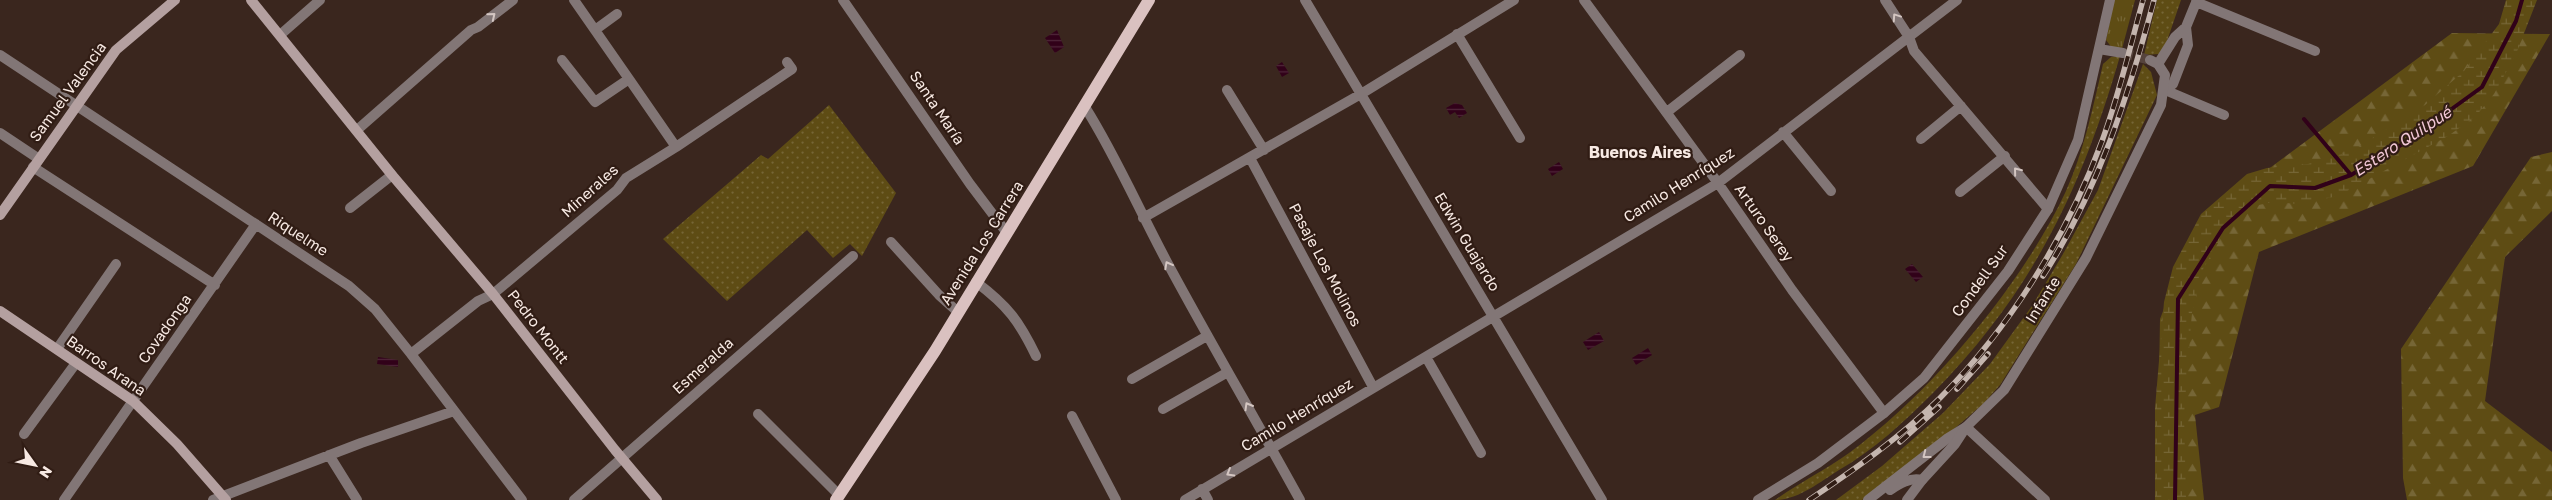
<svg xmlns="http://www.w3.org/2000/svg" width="2552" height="500" font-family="'Golos Text',sans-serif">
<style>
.grass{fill:url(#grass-dots)}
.forest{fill:url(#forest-firs)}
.wetland{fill:url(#wetland-marsh)}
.park{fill:url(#park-tufts)}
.water{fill:url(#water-rules)}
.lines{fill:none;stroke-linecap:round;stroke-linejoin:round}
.stream{stroke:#310119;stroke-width:4}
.tertiary-tunnel{stroke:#56433c;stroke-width:10;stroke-dasharray:10 5;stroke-linecap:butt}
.minor{stroke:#827676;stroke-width:10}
.tertiary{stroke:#827676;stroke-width:10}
.secondary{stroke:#b4a0a0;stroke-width:10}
.primary{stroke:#dac1c0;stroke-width:12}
.rail-casing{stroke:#c4b5ae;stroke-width:5.5}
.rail{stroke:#301c14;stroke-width:4;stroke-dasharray:11;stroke-linecap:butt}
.oneway{stroke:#d4c6c2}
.labels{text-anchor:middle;stroke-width:4.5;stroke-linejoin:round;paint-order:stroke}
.street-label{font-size:15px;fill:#f7e9e3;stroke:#301c14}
.water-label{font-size:16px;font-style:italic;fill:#f3c8d7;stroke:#301c14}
.neighbourhood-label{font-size:16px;font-weight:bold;fill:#f7e9e3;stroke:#301c14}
</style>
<defs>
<pattern id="grass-dots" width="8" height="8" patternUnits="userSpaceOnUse" patternTransform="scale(1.25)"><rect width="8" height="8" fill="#5e4c14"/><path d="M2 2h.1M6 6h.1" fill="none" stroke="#766636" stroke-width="1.8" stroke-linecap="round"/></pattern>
<pattern id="forest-firs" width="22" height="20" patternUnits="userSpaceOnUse" patternTransform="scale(1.25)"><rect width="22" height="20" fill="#5e4c14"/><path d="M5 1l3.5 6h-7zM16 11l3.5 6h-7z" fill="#766636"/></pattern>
<pattern id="wetland-marsh" width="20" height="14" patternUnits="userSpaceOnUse" patternTransform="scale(1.25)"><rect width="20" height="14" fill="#5e4c14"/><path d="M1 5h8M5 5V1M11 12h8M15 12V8" fill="none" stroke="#766636"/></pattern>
<pattern id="park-tufts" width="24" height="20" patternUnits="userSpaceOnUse" patternTransform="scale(1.25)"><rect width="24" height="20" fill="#5e4c14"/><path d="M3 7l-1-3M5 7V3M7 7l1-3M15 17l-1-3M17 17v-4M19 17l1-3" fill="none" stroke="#766636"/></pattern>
<pattern id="water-rules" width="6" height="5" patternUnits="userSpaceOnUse" patternTransform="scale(1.25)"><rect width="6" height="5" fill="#310119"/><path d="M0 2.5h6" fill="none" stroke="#50263a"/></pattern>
</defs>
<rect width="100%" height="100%" fill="#3a261e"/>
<path class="grass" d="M2157 0H2181L2167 41 2159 54 2144 55Z
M2120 56C2081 191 2032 292 1933 393 1904 422 1874 450 1839 470 1820 482 1798 500 1775 500 1799 483 1825 470 1849 453 1931 393 2023 284 2066 191 2084 151 2093 107 2103 64L2111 57Z
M2143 64 2151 72 2157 95 2076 264 2000 385 1983 404 1947 435 1862 500H1836L1882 466 1943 413 1990 364 2032 306 2063 254 2098 190Z
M829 105 896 193 862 256 850 244 833 258 807 230 727 301 663 239 761 155 768 159Z"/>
<path class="forest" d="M2452 33 2550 34 2473 166 2259 252 2219 407 2195 415 2204 500H2157L2160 319 2197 222Z
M2552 152V211L2505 257 2485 401 2552 452V500H2407L2403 478 2401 349 2531 157Z"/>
<path class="wetland" d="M2506 0H2537L2516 54 2494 94 2475 117 2448 136 2338 196 2299 204 2273 202 2254 206 2241 214 2224 233 2203 269 2192 312 2184 414 2186 500H2155V408L2164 302 2173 267 2201 214 2247 174 2267 168 2308 164 2352 151 2425 105 2464 71 2499 24Z"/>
<path class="park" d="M2114 0H2135L2122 49 2112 48 2106 40Z"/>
<path class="water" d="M1057 30 1064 47 1055 53 1045 38Z
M1282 62 1289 73 1282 77 1276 66Z
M1455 103 1462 105 1467 113 1459 118 1455 112 1450 115 1446 108Z
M1559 162 1563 169 1552 176 1548 169Z
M1912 264 1923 277 1916 282 1905 269Z
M1599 332 1604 341 1588 350 1583 342Z
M1648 348 1652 355 1636 365 1632 358Z
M378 357 398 360V367L377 364Z"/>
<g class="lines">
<path class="stream" d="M2304 119 2351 175
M2175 500 2178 299 2223 228 2270 186 2315 188 2351 175 2406 142 2482 87 2516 21 2522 0"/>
<path class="tertiary-tunnel" d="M2123 53 2150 60"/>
<path class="minor" d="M574 0 629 79
M843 0 970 184 1007 233
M1305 0 1602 500
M1584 0 1718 183 1792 290 1884 413
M1885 0 1909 37 1914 51 2048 209
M2196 2 2315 51
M595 30 617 14
M1457 34 1520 138
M280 35 320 0
M0 55 349 286 375 309 411 354 522 500
M562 60 595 102 629 79 676 147
M2158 64 2175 37 2186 27
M1227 90 1264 150
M2165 90 2173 84 2188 45 2186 27 2197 0
M2165 90 2224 115
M1085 107C1116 156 1139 210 1167 262 1210 342 1256 420 1300 500
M1667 112 1740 55
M357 130 471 30 478 27 513 0
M1783 132 1831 191
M0 133 39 159
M1921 139 1961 106
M1250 158 1373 387
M33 167 215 285
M1960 192 2005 156
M350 208 392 175
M1143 218 1361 94 1514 0
M891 242 939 295 958 312
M976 282C1008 306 1019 321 1036 356
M57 349 116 264
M411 354 478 301 493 294 617 190 626 178 676 147 792 69 787 62
M1426 357 1481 453
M1132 379 1207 336
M1163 409 1228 372
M758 414 839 495
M1072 416 1116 500
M24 434 76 363
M329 455 357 500
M1202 489 1208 500
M1890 490C1899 484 1910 477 1922 480
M64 500 256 224
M213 500 361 443 454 411
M574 500 853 256
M1185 500 1718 183 1957 0
M1868 500 1948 438 1966 427 2045 500"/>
<path class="tertiary" d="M2099 49 2123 53
M1758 500 1818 463 1884 413 1924 378 2008 271 2048 209 2078 140 2110 0
M1907 500 1922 480 1955 444 1966 427 2004 390 2086 258 2161 105 2165 75 2158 64 2150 60"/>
<path class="secondary" d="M251 0 392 175 493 294 615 450 657 500
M0 215 116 50 175 0
M0 311 133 401 177 444 226 500"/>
<path class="primary" d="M836 500 935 351 1149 0"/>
<defs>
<path id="rail" d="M2043 276C2098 191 2128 97 2154 0
M1957 389 1988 354
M1900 442 1939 407
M1809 500C1855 469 1901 437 1940 398 2011 326 2067 236 2102 141 2119 95 2130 47 2143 0"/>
</defs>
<use href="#rail" class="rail-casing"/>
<use href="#rail" class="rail"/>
</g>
<defs><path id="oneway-chevron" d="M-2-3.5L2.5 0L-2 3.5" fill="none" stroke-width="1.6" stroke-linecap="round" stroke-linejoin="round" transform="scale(1.25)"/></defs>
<g class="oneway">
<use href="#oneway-chevron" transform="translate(492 16) rotate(-39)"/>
<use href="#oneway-chevron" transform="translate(1896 17) rotate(-124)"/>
<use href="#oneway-chevron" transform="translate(2017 171) rotate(-129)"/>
<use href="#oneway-chevron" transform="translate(1168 265) rotate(-118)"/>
<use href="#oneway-chevron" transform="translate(1248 406) rotate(-120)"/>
<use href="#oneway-chevron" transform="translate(1926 455) rotate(142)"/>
<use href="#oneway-chevron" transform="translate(1230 473) rotate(150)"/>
</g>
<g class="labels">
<g class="street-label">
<text transform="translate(68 92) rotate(-54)" y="5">Samuel Valencia</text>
<text transform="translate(937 108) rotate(56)" y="5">Santa María</text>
<text transform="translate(1679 185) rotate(-32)" y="5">Camilo Henríquez</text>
<text transform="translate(590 191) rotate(-42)" y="5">Minerales</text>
<text transform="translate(1764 223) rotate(55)" y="5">Arturo Serey</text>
<text transform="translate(298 234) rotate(33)" y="5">Riquelme</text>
<text transform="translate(1467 242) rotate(59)" y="5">Edwin Guajardo</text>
<text transform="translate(982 243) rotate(-58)" y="5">Avenida Los Carrera</text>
<text transform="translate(1325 265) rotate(62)" y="5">Pasaje Los Molinos</text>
<text transform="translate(1980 281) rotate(-54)" y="5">Condell Sur</text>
<text transform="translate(2043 300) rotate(-58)" y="5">Infante</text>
<text transform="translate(538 327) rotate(52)" y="5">Pedro Montt</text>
<text transform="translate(165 329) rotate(-55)" y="5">Covadonga</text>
<text transform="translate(106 366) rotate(35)" y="5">Barros Arana</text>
<text transform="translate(703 366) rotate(-42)" y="5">Esmeralda</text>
<text transform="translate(1297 415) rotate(-31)" y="5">Camilo Henríquez</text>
</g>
<g class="water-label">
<text transform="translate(2402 141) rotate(-33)" y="6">Estero Quilpué</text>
</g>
<g class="neighbourhood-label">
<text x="1640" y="158">Buenos Aires</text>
</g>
</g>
<g transform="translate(35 465) rotate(123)" stroke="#301c14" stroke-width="4" paint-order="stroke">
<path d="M0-4L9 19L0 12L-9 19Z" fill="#f7e9e3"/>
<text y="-8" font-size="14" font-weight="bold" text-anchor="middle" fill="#f7e9e3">N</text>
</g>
</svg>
